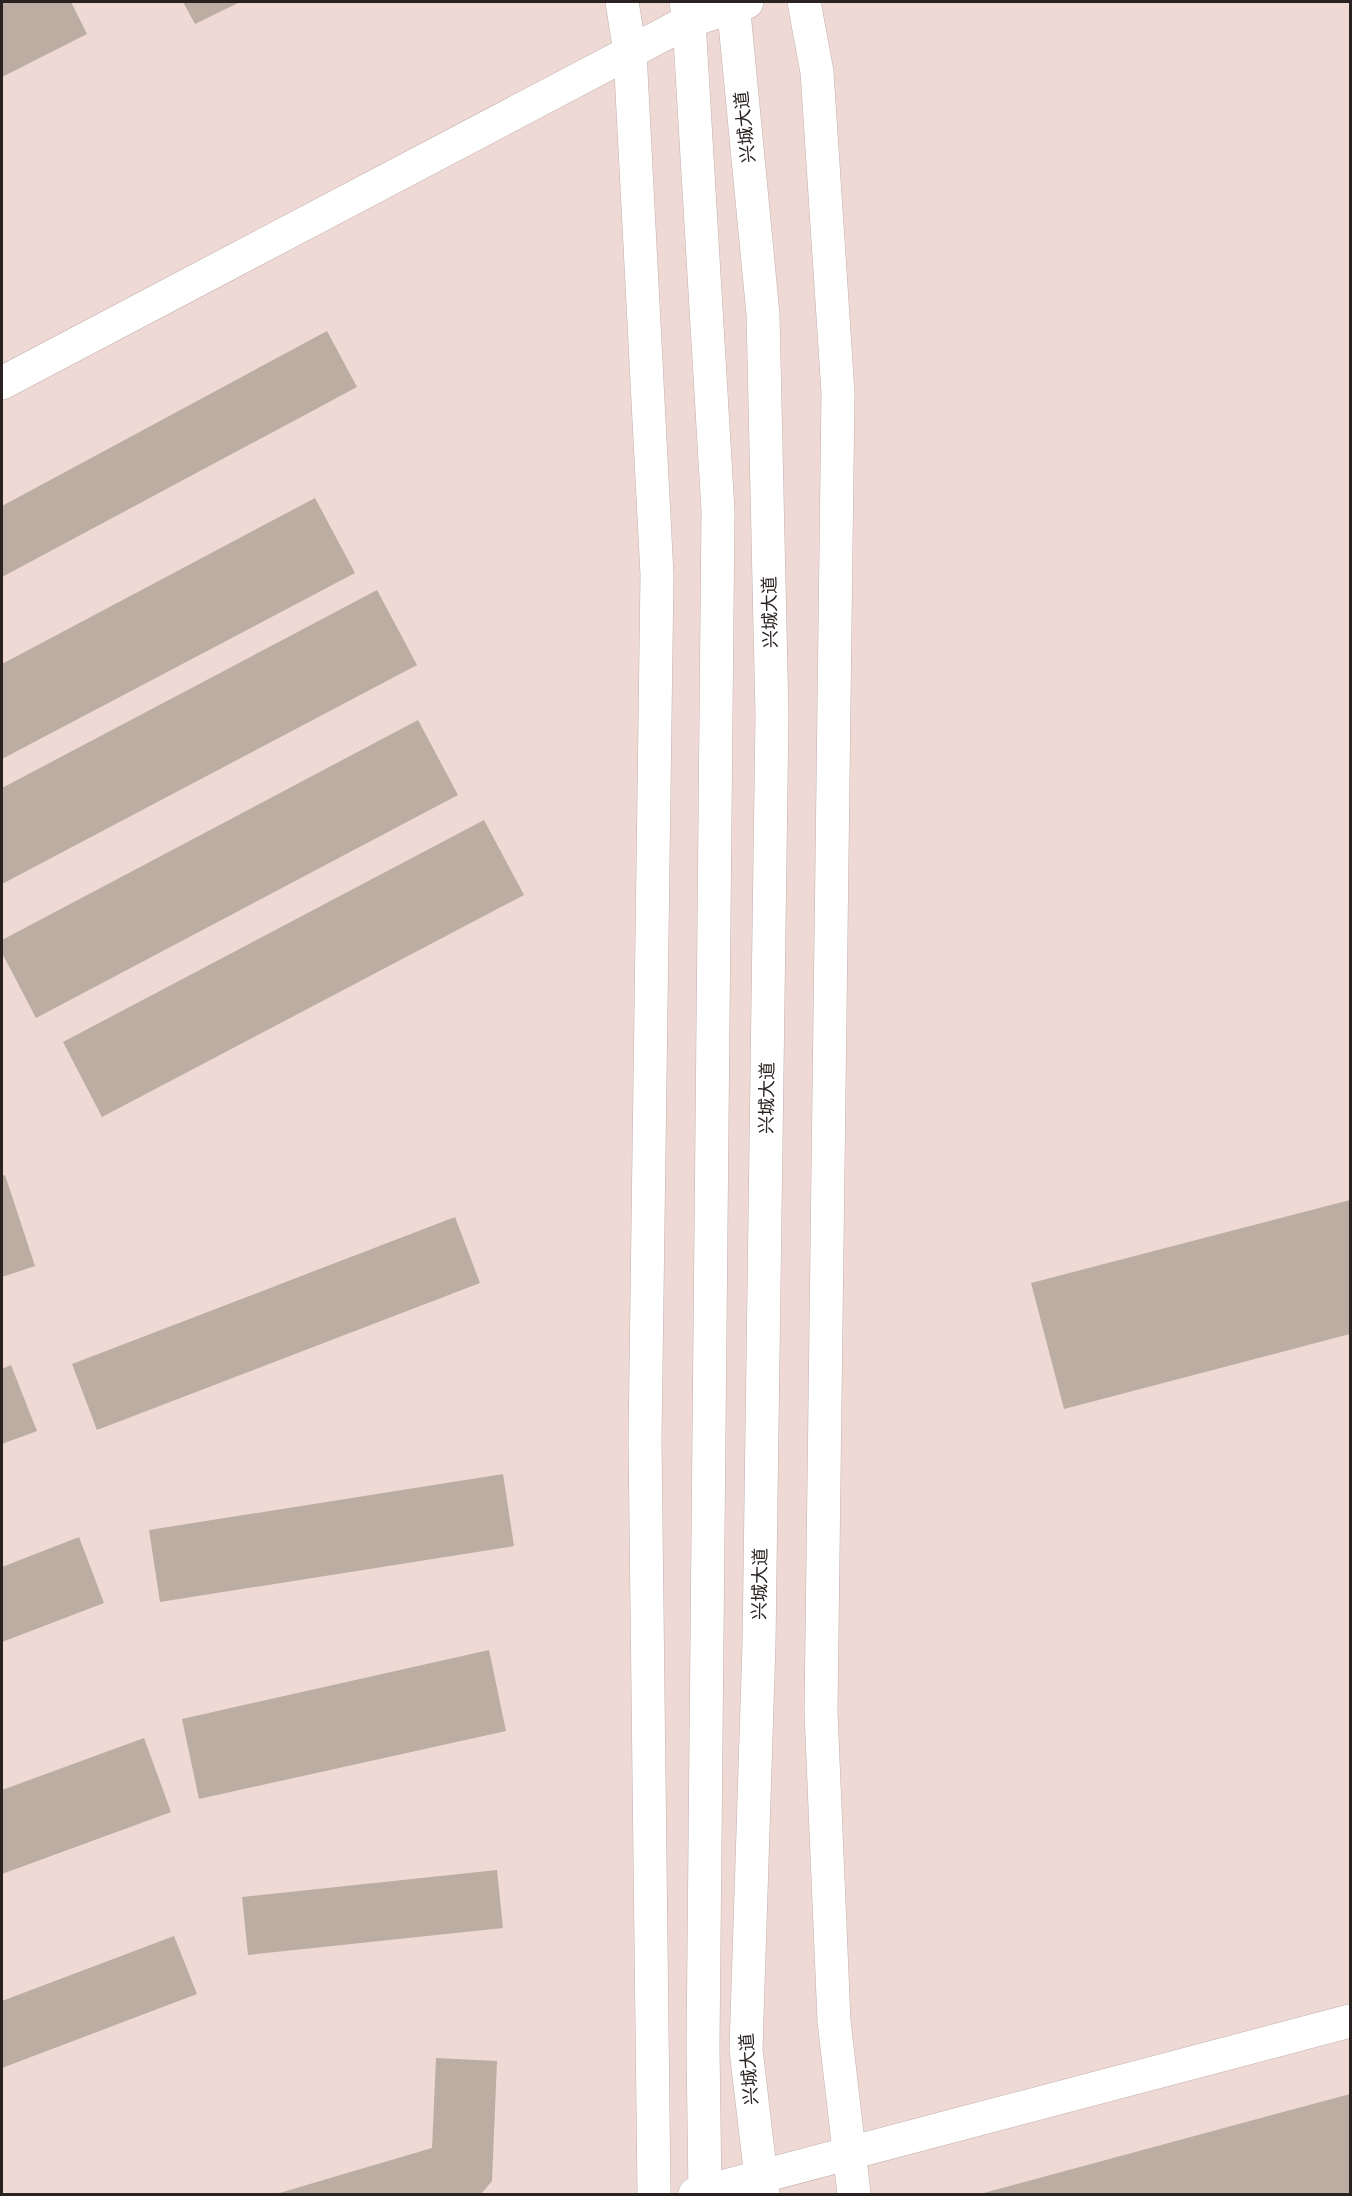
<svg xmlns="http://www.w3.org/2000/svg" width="1352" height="2196" font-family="'Space Grotesk','Noto Sans SC',sans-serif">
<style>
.building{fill:#bcada2}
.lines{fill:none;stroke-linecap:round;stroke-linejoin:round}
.minor-casing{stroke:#c4b0ac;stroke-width:34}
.major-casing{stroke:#c4b0ac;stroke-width:34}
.minor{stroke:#fff;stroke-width:33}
.major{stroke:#fff;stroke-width:33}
.labels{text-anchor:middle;stroke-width:5;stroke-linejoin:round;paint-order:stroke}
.street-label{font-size:18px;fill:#292220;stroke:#fff}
</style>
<rect width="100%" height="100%" fill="#eed9d5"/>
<path class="building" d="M2 2H71L87 34 2 77Z
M183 2H240L195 24Z
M327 331 357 387 2 577V506Z
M315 498 355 573 2 759V664Z
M377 590 417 665 2 884V788Z
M418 720 458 795 36 1018 2 953V940Z
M484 820 524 895 102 1117 63 1042Z
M5 1175 35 1266 2 1277V1176Z
M1350 1200V1334L1064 1409 1031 1283Z
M455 1217 480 1283 97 1430 72 1364Z
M11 1365 37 1431 2 1444V1369Z
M503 1474 514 1546 160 1602 149 1530Z
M79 1537 104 1603 2 1642V1567Z
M489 1650 506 1731 199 1799 182 1719Z
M144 1738 171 1812 2 1874V1790Z
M497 1870 503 1928 248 1955 242 1897Z
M174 1936 197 1994 2 2068V2001Z
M436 2058 497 2061 492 2181 481 2194H276L432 2148Z
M1350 2094V2194H980Z"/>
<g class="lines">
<defs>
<path id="minor" d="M622 2 630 52 657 575 645 1440 654 2194
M804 2 817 72 838 393 821 1712 834 2021 854 2194
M2 383 689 21 747 2
M695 2194 1350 2021"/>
<path id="major" d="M686 2 689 21 718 511 703 2047 705 2194
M733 2 763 314 772 715 759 1643 746 2050 763 2194"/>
</defs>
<use href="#minor" class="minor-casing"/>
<use href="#major" class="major-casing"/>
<use href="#minor" class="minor"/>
<use href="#major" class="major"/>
</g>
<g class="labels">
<g class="street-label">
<text transform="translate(745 127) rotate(-96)" y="6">兴城大道</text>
<text transform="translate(770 612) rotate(-91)" y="6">兴城大道</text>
<text transform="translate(767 1098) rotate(-89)" y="6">兴城大道</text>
<text transform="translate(760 1584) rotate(-89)" y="6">兴城大道</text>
<text transform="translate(749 2069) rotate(-94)" y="6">兴城大道</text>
</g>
</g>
<rect width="1352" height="2196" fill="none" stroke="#292220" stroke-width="6"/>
</svg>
